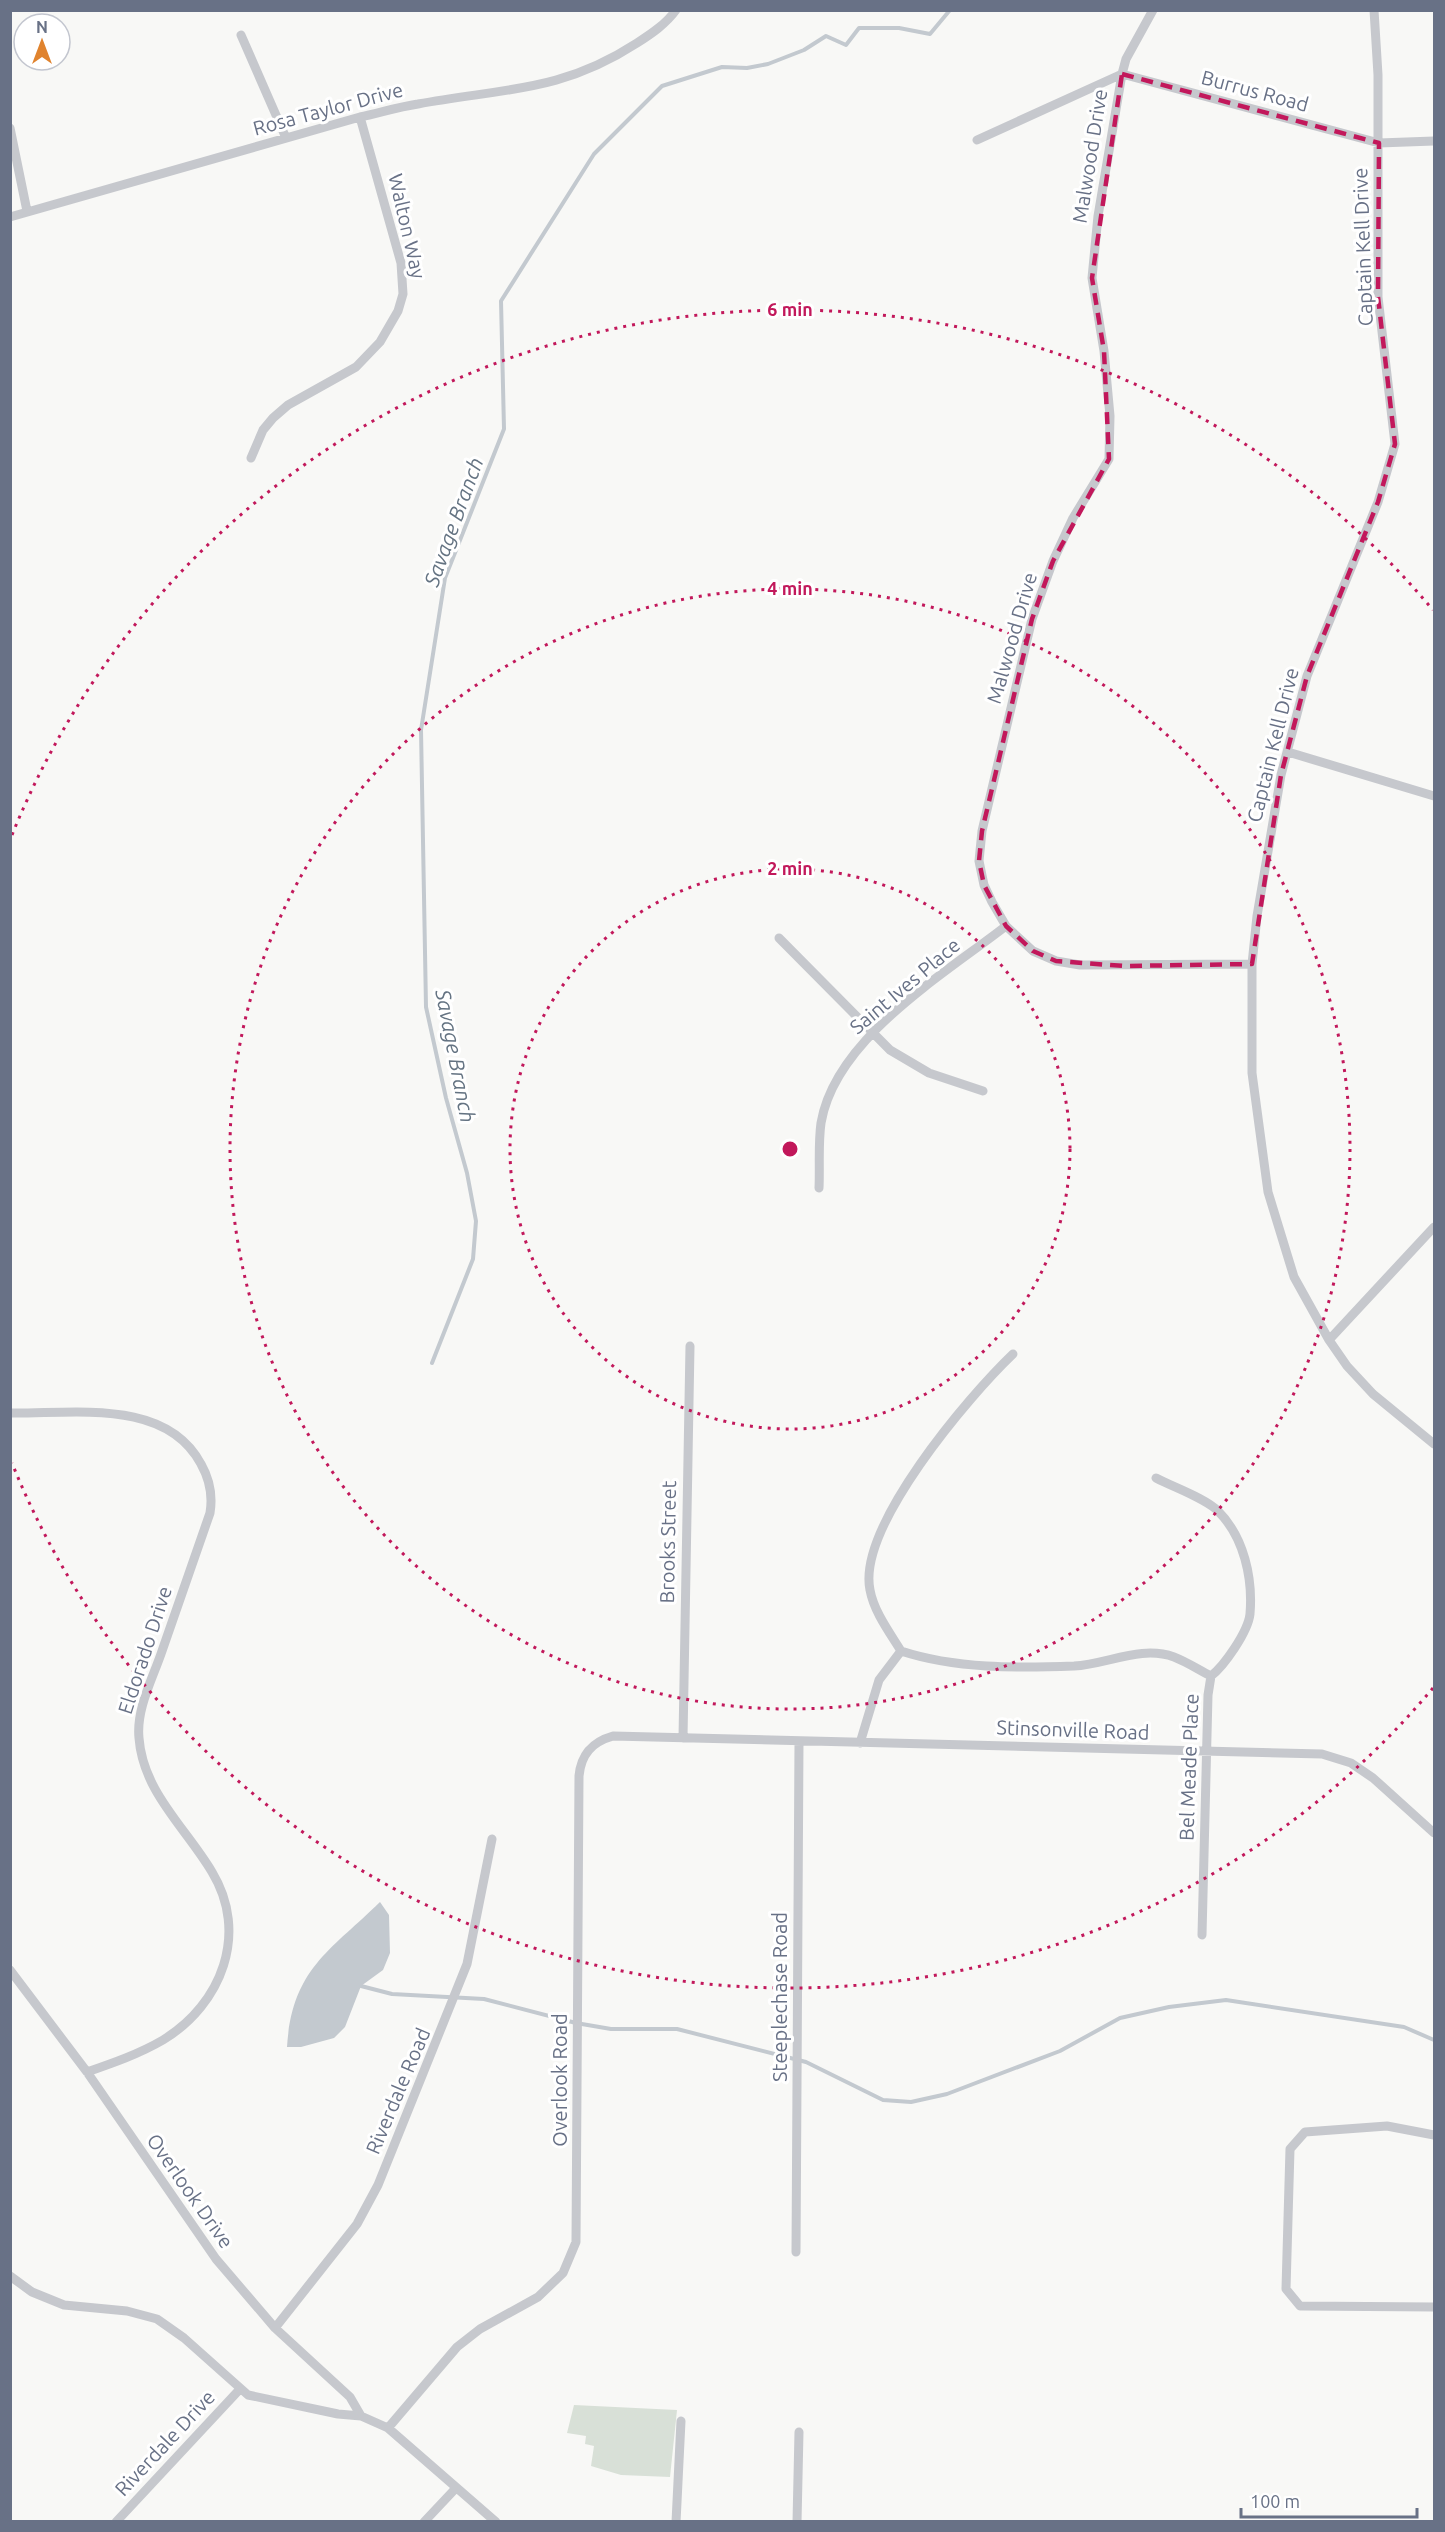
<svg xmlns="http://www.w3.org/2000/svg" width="1445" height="2532" font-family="Ubuntu,sans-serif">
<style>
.green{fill:#d8e0d7}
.water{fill:#c3c9cf}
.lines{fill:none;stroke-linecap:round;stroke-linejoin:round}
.stream{stroke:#c3c9cf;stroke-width:4}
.minor{stroke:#c6c8cd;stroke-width:9}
.marked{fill:none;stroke:#c2185b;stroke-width:4.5;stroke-dasharray:12 8;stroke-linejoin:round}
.ring{fill:none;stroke:#c2185b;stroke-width:3;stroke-dasharray:3 6}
.labels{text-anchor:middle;stroke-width:6;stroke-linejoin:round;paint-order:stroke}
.street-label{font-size:20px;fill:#687186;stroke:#fff}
.water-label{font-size:21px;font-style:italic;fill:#647382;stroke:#fff}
.centre{fill:#c2185b;stroke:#fff;stroke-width:3}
.ring-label{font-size:18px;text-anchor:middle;font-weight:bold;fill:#c2185b;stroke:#fff;stroke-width:6;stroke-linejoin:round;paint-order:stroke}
</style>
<rect width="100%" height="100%" fill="#f8f8f6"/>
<path class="green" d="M574 2405 677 2410 670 2477 621 2475 591 2466 594 2446 585 2444 586 2436 567 2433Z"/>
<path class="water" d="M380 1902 389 1915 390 1953 383 1970 361 1986 345 2027 334 2038 301 2047H287C292 1969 330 1951 380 1902Z"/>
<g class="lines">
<path class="stream" d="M432 1363 473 1259 476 1221 467 1173 446 1098 426 1007 421 730 445 578 504 429 501 301 594 154 662 86 722 67 747 68 768 64 804 50 826 36 846 45 859 28H899L930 34 950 10
M361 1986 392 1994 484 1999 576 2023 611 2029H677L806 2062 883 2100 911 2102 947 2094 1060 2051 1120 2018 1169 2007 1226 2000 1404 2027 1434 2040"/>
<path class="minor" d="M1153 10 1126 59 1122 74 1098 216 1092 278 1104 351 1110 416 1109 459 1073 518 1053 561 1032 619 982 831 979 861 984 885 992 902 1006 926 1033 951 1056 961 1080 965 1252 964
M1374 10 1378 75V297L1395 444 1378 502 1307 676 1281 775 1257 916 1252 964V1073L1268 1192 1294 1277 1329 1340 1347 1366 1373 1394 1434 1444
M241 35 286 138
M1122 74 1379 143 1434 141
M10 128 27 211
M977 140 1122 74
M10 217 360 117C379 113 398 107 418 104 503 88 560 93 637 43 651 34 666 24 676 10
M251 458 263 430 273 418 288 405 356 367 380 342 398 311 403 294 401 263 360 117
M1288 752 1434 796
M779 938 890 1050 929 1073 983 1091
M819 1188C820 1167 818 1144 821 1123 835 1039 943 975 1006 926
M1329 1340 1434 1227
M1013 1354C969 1396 857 1527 870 1590 874 1612 890 1633 901 1651 956 1669 1017 1668 1074 1666 1108 1664 1141 1645 1174 1657 1187 1662 1199 1670 1211 1676
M10 1413C74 1414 166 1398 201 1464 210 1480 213 1495 210 1513 194 1559 178 1605 162 1651 153 1678 136 1709 139 1738 143 1792 186 1828 212 1872 249 1933 222 2004 163 2040 139 2054 113 2063 87 2072
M1156 1478C1173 1487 1205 1498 1218 1511 1244 1537 1253 1578 1250 1614 1248 1632 1224 1666 1211 1676L1208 1695 1202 1935
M683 1738 690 1346
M860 1743 879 1680 901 1651
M10 1970 87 2072 216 2259 275 2328 350 2397 361 2416
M1434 2135 1387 2126 1305 2132 1290 2149 1286 2289 1300 2306 1434 2307
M796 2252 799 1742
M10 2276 32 2292 64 2305 127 2311 157 2319 184 2338 248 2395 338 2414 361 2416 388 2428 496 2522
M275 2328 357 2224 378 2185 467 1964 492 1839
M388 2428 457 2347 480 2329 538 2297 563 2273 576 2242 579 1776C581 1754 592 1742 613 1736L1322 1754 1351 1763 1373 1778 1434 1833
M116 2522 240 2389
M424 2522 456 2488
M676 2522 681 2421
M797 2522 799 2432"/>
</g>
<path class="marked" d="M1122 74 1379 143 1378 297 1395 444 1378 502 1307 676 1281 775 1252 964 1124 966 1056 961 1033 951 1006 926 984 885 979 861 982 831 1032 619 1053 561 1109 459 1104 351 1092 278Z"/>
<g class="ring">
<circle cx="790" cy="1149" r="280"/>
<circle cx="790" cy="1149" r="560"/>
<path d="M1433 1688A839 839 0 0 1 12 1463M12 835A839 839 0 0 1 1433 610"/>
</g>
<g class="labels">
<g class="street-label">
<text transform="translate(1255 91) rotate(15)" y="7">Burrus Road</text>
<text transform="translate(328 109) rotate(-15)" y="7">Rosa Taylor Drive</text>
<text transform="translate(1090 156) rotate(-81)" y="7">Malwood Drive</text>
<text transform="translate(407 226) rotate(77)" y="7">Walton Way</text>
<text transform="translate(1363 247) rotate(-92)" y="7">Captain Kell Drive</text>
<text transform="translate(1012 638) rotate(-74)" y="7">Malwood Drive</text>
<text transform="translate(1273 745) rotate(-76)" y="7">Captain Kell Drive</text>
<text transform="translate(905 986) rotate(-40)" y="7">Saint Ives Place</text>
<text transform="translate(668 1542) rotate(-89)" y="7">Brooks Street</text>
<text transform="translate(145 1650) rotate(-72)" y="7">Eldorado Drive</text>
<text transform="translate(1073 1730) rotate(2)" y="7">Stinsonville Road</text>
<text transform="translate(1189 1767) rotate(-88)" y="7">Bel Meade Place</text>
<text transform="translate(780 1997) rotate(-90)" y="7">Steeplechase Road</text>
<text transform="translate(560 2080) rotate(-90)" y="7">Overlook Road</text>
<text transform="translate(398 2091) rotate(-67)" y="7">Riverdale Road</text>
<text transform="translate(190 2191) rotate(55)" y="7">Overlook Drive</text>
<text transform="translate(165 2443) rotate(-47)" y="7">Riverdale Drive</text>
</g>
<g class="water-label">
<text transform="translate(454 522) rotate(-70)" y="7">Savage Branch</text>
<text transform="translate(455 1056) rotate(79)" y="7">Savage Branch</text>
</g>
</g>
<circle cx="790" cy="1149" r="9" class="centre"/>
<g class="ring-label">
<text x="790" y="316">6 min</text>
<text x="790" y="595">4 min</text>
<text x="790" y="875">2 min</text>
</g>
<rect width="1445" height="2532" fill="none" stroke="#687186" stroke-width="24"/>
<g transform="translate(42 42)"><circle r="28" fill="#ffffff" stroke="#c3c6cf" stroke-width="1.5"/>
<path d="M0-4.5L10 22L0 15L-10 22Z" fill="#e0832e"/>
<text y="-9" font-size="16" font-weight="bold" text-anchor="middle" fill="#687186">N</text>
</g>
<path d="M1241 2508v9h176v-9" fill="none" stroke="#687186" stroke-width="3"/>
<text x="1250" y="2508" font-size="18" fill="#687186" stroke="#ffffff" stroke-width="4.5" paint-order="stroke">100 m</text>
</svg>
